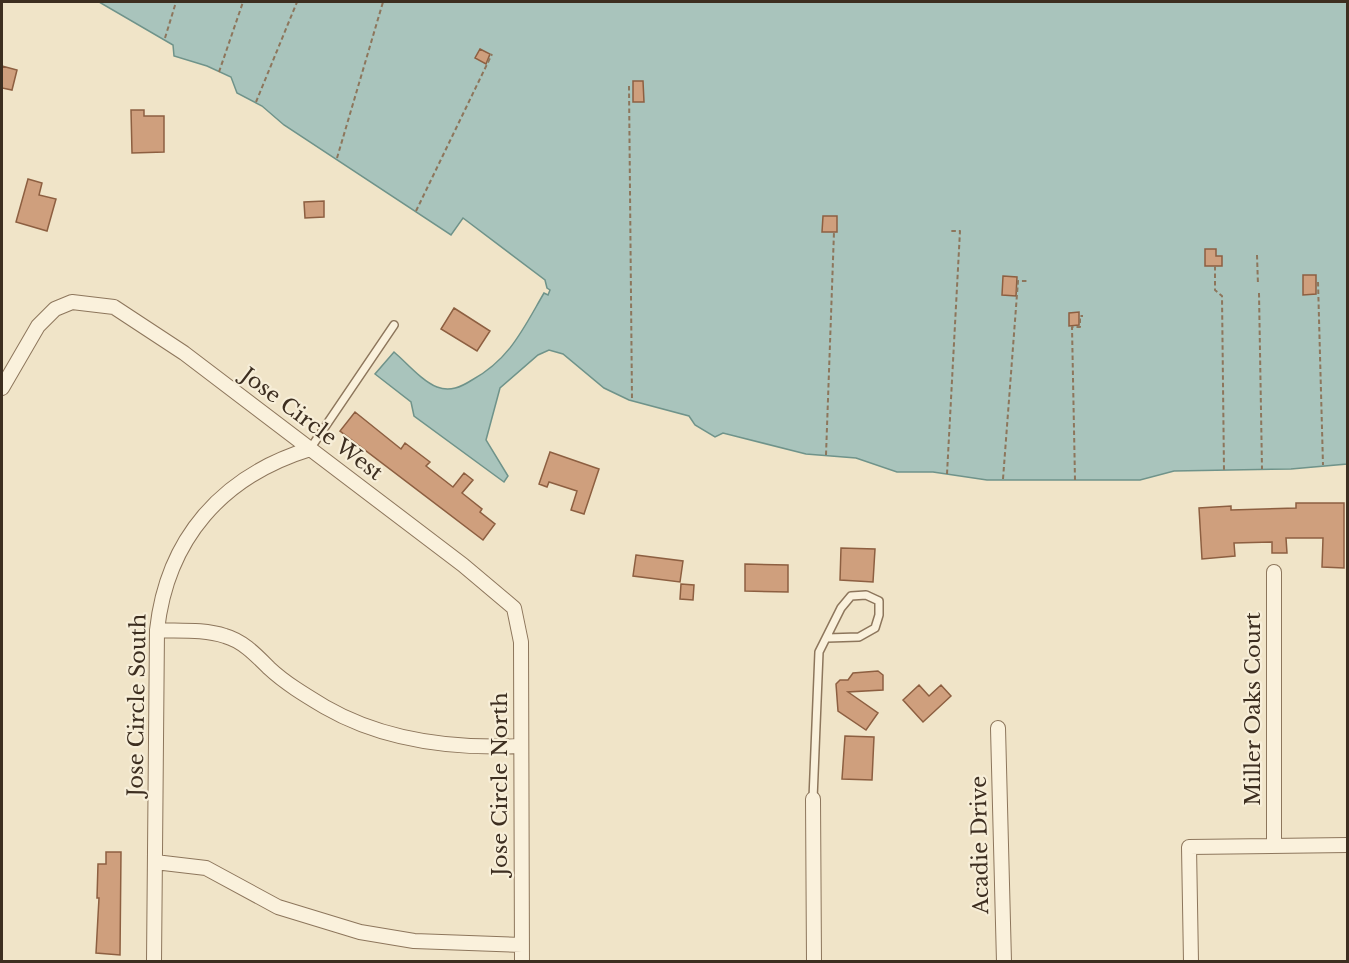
<svg xmlns="http://www.w3.org/2000/svg" width="1349" height="963" font-family="'Libre Baskerville',serif">
<style>
.water{fill:#a9c4bc;stroke:#6f938a;stroke-width:1.5}
.building{fill:#cf9f7d;stroke:#8d5f41;stroke-width:1.5}
.lines{fill:none;stroke-linecap:round;stroke-linejoin:round}
.service-casing{stroke:#8d765c;stroke-width:10}
.minor-casing{stroke:#8d765c;stroke-width:16}
.path{stroke:#8d765c;stroke-width:2;stroke-dasharray:4.5 3;stroke-linecap:butt}
.service{stroke:#faf1dc;stroke-width:7}
.minor{stroke:#faf1dc;stroke-width:14}
.labels{text-anchor:middle;stroke-width:4.5;stroke-linejoin:round;paint-order:stroke}
.street-label{font-size:21px;fill:#3d2e20;stroke:#f7eed8}
</style>
<rect width="100%" height="100%" fill="#f0e4c8"/>
<path class="water" d="M99 2H1347V464L1291 469 1174 471 1140 480H987L933 472H897L856 458 806 454 723 433 715 437 695 425 689 416 629 400 604 388 563 354 549 350 538 355 500 388 486 440 508 476 504 482 414 416 411 402 375 374 394 352C407 363 422 381 437 387 450 392 461 387 472 380 510 359 523 329 544 293L548 295 550 290 547 288 545 280 463 218 451 235 284 125 262 106 237 93 231 77 207 66 174 56 173 45Z"/>
<path class="building" d="M480 49 490 54 486 64 475 58Z
M2 66 17 70 12 90 2 88Z
M633 81H643L644 102H633Z
M131 110H144V116H164V152L132 153Z
M28 179 42 183 39 195 56 199 47 231 16 222Z
M324 201V217L305 218 304 202Z
M823 216H837V232H822Z
M1205 249H1216V256H1222V266H1205Z
M1303 275H1316V294L1303 295Z
M1003 276 1017 277 1016 296 1002 295Z
M454 308 490 331 477 351 441 329Z
M1079 312V325L1069 326V313Z
M355 412 401 449 405 443 430 462 426 466 453 487 464 473 473 480 462 493 482 509 480 512 495 524 483 540 340 431Z
M550 452 599 469 584 514 571 510 577 491 549 482 547 487 539 484Z
M1296 503H1344V568L1322 567 1323 538H1286L1287 553H1272V542L1234 543 1235 556 1202 559 1199 508 1231 506V510L1296 508Z
M841 548 875 549 873 582 840 580Z
M636 555 683 561 680 582 633 576Z
M745 564 788 565V592L745 591Z
M681 584 694 585 693 600 680 599Z
M878 671 883 675V690L848 692 878 713 866 730 838 711 836 684 840 680H848L853 673Z
M919 685 929 696 941 685 951 696 923 722 903 700Z
M845 736 874 737 872 780 842 779Z
M106 852H121L120 955 96 953 99 898H97L98 864H106Z"/>
<g class="lines">
<defs>
<path id="service" d="M310 449 394 325
M813 799 819 652 841 608 851 596 866 595 879 601V615L875 628 859 637 827 638"/>
<path id="minor" d="M2 388 38 326 55 309 72 302 114 307 184 353 463 565 514 608 521 642 522 962
M157 630C179 631 204 629 225 636 243 641 256 655 269 668 285 683 305 695 325 707 384 741 452 749 519 746
M998 728 1004 962
M813 799 814 962
M1274 845V572
M155 862 206 868 278 907 360 932 414 941 522 945
M154 962 157 630C167 539 222 476 310 449
M1191 962 1189 847 1348 845"/>
</defs>
<use href="#service" class="service-casing"/>
<use href="#minor" class="minor-casing"/>
<path class="path" d="M165 38 176 2
M219 72 243 2
M629 86 632 400
M256 102 297 2
M337 158 383 2
M416 211 492 54
M1257 255 1258 285
M1215 266V290L1222 296 1224 471
M1318 282 1323 465
M1259 293 1262 469
M826 455 834 232
M947 474 960 231H950
M1003 479 1018 281H1028
M1075 480 1072 327H1080V316H1083"/>
<use href="#service" class="service"/>
<use href="#minor" class="minor"/>
</g>
<g class="labels">
<g class="street-label">
<text transform="translate(312 424) rotate(37)" y="7">Jose Circle West</text>
<text transform="translate(137 705) rotate(-89)" y="7">Jose Circle South</text>
<text transform="translate(1253 709) rotate(-90)" y="7">Miller Oaks Court</text>
<text transform="translate(500 784) rotate(-90)" y="7">Jose Circle North</text>
<text transform="translate(980 845) rotate(-91)" y="7">Acadie Drive</text>
</g>
</g>
<rect width="1349" height="963" fill="none" stroke="#3d2e20" stroke-width="6"/>
</svg>
